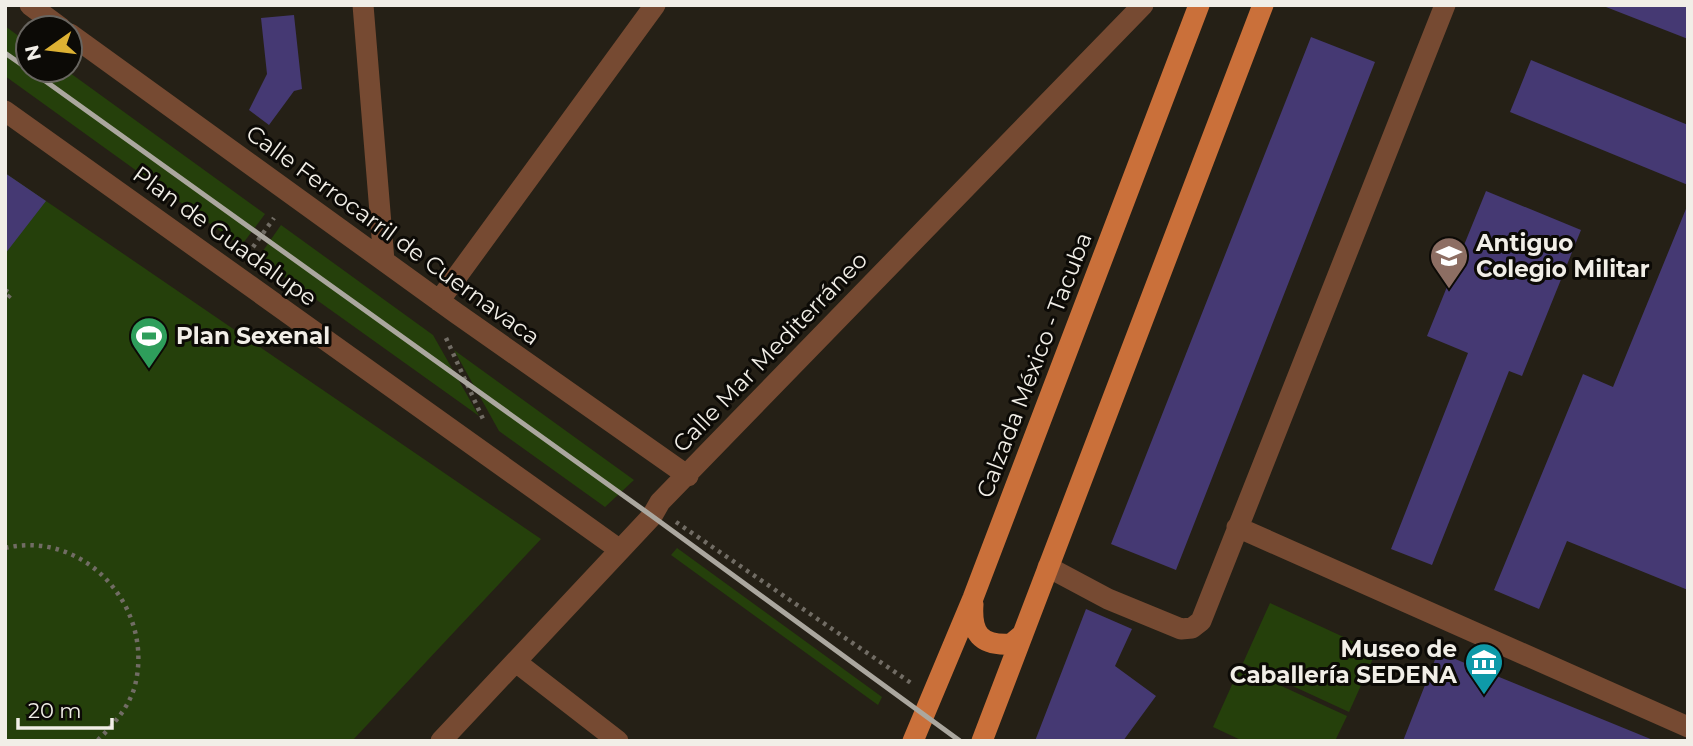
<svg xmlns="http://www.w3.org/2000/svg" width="1693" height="746" font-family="Montserrat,sans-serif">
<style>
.green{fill:#25400b}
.building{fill:#453973}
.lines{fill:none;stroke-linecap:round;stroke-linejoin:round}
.path{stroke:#716c64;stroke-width:4.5;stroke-dasharray:3.5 5;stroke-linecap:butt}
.minor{stroke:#764a32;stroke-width:21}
.major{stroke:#ca703a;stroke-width:21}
.rail{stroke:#aba79f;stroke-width:5}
.labels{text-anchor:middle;stroke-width:6;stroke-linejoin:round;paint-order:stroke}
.street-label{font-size:23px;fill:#f1eee7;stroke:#0c0a06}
.poi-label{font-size:23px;font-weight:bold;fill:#f1eee7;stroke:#0c0a06;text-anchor:start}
</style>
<rect width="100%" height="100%" fill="#252016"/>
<path class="green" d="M5 26 28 43V70H66L265 214 241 246 5 76Z
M5 173 541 539 352 741H5Z
M281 225 433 335 479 416 258 258Z
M454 350 634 480 605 507 499 431Z
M677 548 882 697 878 705 671 555Z
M1270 603 1376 652 1349 712 1243 663Z
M1240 667 1347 716 1335 741H1243L1213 727Z"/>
<path class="building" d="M1606 5H1688V39L1606 7Z
M294 15 302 89 294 91 269 125 249 110 267 74 261 18Z
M1311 37 1375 62 1176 570 1111 544Z
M1531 60 1688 125V185L1510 112Z
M5 173 46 201 5 254Z
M1486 191 1581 230 1522 376 1509 371 1432 565 1391 549 1468 353 1427 336Z
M1688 204V590L1567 541 1539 609 1494 590 1583 374 1613 387Z
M1086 609 1132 629 1115 666 1156 696 1123 741H1035Z
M1438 652 1653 740V741H1403Z"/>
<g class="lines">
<path class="path" d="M248 254 274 218
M5 290 11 294 5 301
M446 338 483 419
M676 522 911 683
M5 548C86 529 157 610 134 689 127 710 112 726 97 741"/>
<path class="minor" d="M30 5 61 28
M363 5 384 261
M70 34 456 313 688 476
M5 111 620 550
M439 301 655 5
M1237 527 1688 727
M1048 567 1108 599 1181 629 1192 628 1201 621 1445 5
M516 662 618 741
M441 741 652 516 660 502 1143 5"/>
<path class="major" d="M973 604C971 633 980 646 1011 644L1023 634
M913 741 973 598 1199 5
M982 741 1263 5"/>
<path class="rail" d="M5 53 28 69
M30 70 652 516 960 741"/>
</g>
<defs>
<symbol id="university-pin" viewBox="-11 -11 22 30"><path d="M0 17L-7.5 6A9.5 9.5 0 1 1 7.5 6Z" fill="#8d6e63" stroke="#0c0a06"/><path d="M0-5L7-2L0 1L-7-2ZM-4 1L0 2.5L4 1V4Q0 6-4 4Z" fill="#fff"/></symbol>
<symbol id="stadium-pin" viewBox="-11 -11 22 30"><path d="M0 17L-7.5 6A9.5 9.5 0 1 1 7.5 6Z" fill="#2e9e5b" stroke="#0c0a06"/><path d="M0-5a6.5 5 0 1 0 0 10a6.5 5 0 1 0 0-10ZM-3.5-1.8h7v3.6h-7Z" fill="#fff"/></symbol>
<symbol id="museum-pin" viewBox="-11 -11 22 30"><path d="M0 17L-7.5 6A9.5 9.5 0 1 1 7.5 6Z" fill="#0f9aa8" stroke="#0c0a06"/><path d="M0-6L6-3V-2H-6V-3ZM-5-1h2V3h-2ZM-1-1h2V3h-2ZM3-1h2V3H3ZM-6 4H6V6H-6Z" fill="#fff"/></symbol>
</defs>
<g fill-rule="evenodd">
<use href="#university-pin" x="1427" y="234" width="44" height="60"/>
<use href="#stadium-pin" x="127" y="314" width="44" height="60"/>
<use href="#museum-pin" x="1462" y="640" width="44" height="60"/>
</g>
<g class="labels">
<g class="street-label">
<text transform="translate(393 235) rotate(36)" y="8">Calle Ferrocarril de Cuernavaca</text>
<text transform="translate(225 236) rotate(36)" y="8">Plan de Guadalupe</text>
<text transform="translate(770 352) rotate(-46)" y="8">Calle Mar Mediterráneo</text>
<text transform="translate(1034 365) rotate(-69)" y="8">Calzada México - Tacuba</text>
</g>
<g class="poi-label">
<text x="1476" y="251">Antiguo<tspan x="1476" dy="26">Colegio Militar</tspan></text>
<text x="176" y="344">Plan Sexenal</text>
<text x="1457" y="657" text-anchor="end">Museo de<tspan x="1457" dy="26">Caballería SEDENA</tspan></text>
</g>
</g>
<rect width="1693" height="746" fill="none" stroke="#f1eee7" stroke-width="14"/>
<g transform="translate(49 49) rotate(256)"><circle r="33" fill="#0c0a06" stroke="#686560" stroke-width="2"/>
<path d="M0-5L12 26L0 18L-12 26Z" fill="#ddb133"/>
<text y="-10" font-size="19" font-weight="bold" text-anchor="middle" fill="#f1eee7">N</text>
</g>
<path d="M18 718v10h94v-10" fill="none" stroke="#f1eee7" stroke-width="3.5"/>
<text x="28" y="718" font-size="21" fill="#f1eee7" stroke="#0c0a06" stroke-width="5" paint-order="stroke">20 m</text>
</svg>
